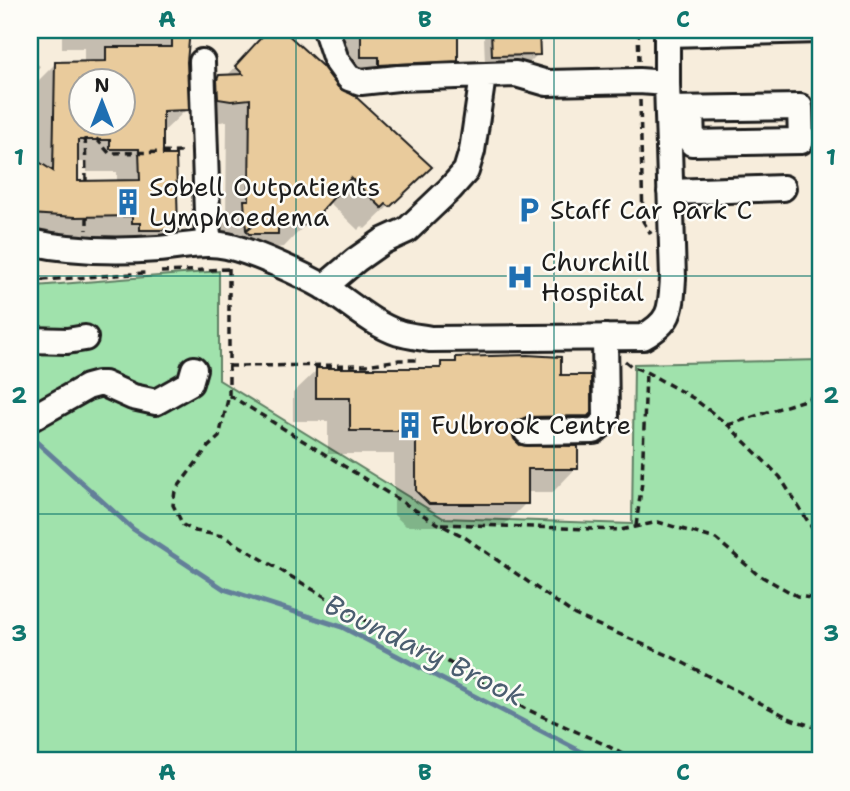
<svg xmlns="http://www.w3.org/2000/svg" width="850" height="791" font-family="'Shantell Sans',sans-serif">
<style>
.built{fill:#f7eddc;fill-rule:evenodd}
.green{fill:#a0e2ac;stroke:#5e7f64;stroke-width:2}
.shadow{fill:#0003;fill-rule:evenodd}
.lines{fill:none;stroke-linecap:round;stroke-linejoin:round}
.stream{stroke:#637f99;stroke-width:5}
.building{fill:#e9cb9c;stroke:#1c1c1c;stroke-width:2;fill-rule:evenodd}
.minor-casing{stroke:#1c1c1c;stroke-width:30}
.path{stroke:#1c1c1c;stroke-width:3.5;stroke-dasharray:7 5;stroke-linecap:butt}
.minor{stroke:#fdfcf7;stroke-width:24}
.grid{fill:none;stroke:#0f766e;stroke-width:2;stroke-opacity:0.55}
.labels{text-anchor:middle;stroke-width:5;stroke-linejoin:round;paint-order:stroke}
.poi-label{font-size:26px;fill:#1c1c1c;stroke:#fdfcf7;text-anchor:start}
.water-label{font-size:28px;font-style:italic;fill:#4b5e70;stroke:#fdfcf7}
.neatline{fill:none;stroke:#0f766e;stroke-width:2.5}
.grid-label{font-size:23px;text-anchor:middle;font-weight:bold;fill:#0f766e}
</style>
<rect width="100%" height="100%" fill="#fdfcf7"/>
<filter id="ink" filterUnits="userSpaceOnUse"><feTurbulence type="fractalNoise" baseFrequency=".0143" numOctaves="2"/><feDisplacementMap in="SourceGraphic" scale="14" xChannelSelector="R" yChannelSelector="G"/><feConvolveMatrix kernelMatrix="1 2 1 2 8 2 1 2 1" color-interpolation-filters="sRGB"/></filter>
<g filter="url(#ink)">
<path class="built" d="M30 30H820V360L634 364 632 524 443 518 219 380 30 283ZM80 80H122V122H80Z"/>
<path class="green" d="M219 271V380L443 518 632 524 634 364 820 360V761H30V283L36 286Z"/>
<path class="shadow" d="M62 30H261H187L185 62 187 109 162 133V157L176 229 152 252 30 239 32 87 56 63H84V48H62ZM80 80H122V122H80ZM76 162H87V172H117V182L76 183Z
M270 30H281L321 67 336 89 429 167 365 229 362 226 358 230 328 201 284 247 223 253 221 225 226 220 227 121 207 124 196 101 220 77H226Z
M339 30H456V60L433 84 339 80Z
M491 30H537L538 54 530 62 485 64 484 37Z
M30 59 40 66 30 82Z
M457 359 559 376 588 414 565 438 514 439 518 446 576 468 553 492H526V503L503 526H406L394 515V454H328V421H293V393L317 370H436L442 364H451Z"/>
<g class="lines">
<path class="stream" d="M30 436 133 529 224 589 342 627 599 761"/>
</g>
<path class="building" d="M172 30H190L187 62 189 110 163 111V155H176L178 230H140V223H132V216L76 217 30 214V156L53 171 55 62 106 61V47H172ZM80 80H122V122H80ZM78 140H110V149H139L140 180 78 181Z
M268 30H283L322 66 338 87 355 96 432 167 390 207 386 204 382 208 351 178 309 225 278 226V234H249L246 230 244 200H249L250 99 231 101 218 99 217 80 219 75 243 74 235 66Z
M361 30H458V61L379 65V57H361Z
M491 30H539L540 55 492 56Z
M527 355 561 357V375H591V413L588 416 526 417 514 424 512 432 514 439 520 445 578 446V469H528V504H429L416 491V431H350V398H316V368H441V362H456V357Z"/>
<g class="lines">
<defs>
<path id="minor" d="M326 30 336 60 349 78 361 82 398 78 516 74 547 83 639 81 667 83
M668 34 819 30
M202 62 208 244
M668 109 800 107 801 141 692 143 691 109
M670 192 783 188
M30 242C71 251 115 252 158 249 181 247 204 241 227 246 254 252 302 274 326 288 350 303 372 324 399 333 409 336 420 337 430 339L643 337C672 321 671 309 673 278L667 83V30
M324 287 356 260 383 241 407 230 450 189 466 171 472 151 483 76
M30 340 67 341 85 338
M30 419 87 387 98 384H104L133 397 156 402 190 383 194 369
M527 432 594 431 601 425 606 417 605 337"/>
</defs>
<use href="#minor" class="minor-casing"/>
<path class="path" d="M638 30 639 61
M640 100 643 221 651 234
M86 181 85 126 109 153 184 152
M87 217V230
M247 230 258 221
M229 268V395L219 437 208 447 175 491 173 505 183 525 195 531 223 536 391 636 437 655 524 708 606 745 635 761
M161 272 229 269
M30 277 43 280 146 273
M625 361 631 366 646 372 693 398 728 425 780 477 812 528 820 536
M229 366 367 365 399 360H416
M229 395 433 521 463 536 575 615 670 656 791 719 820 729
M728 425 820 395
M442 524 621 530 658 522 716 539 757 574 797 596 811 598 820 594
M636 526 642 482 646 372"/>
<use href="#minor" class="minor"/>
</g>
</g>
<path class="grid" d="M296 30V761M554 30V761M30 276H820M30 514H820"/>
<defs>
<symbol id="building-bare" viewBox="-9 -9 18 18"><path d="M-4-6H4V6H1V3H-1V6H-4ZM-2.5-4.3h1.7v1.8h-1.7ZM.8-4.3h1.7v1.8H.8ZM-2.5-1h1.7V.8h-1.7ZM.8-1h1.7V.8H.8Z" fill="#1f6fb2" stroke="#fdfcf7" stroke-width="2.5" paint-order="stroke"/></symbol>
<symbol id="parking-bare" viewBox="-9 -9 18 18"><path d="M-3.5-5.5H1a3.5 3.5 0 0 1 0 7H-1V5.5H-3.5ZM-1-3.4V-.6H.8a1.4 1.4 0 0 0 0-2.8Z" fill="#1f6fb2" stroke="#fdfcf7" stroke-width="2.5" paint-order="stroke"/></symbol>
<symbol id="hospital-bare" viewBox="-9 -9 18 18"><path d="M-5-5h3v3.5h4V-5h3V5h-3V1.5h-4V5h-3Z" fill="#1f6fb2" stroke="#fdfcf7" stroke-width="2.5" paint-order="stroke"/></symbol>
</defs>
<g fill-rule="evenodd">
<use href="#building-bare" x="109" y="183" width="38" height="38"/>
<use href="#parking-bare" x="510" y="191" width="38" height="38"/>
<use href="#hospital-bare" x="501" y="258" width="38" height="38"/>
<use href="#building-bare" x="391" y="406" width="38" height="38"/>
</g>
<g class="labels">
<g class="poi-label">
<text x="149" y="196">Sobell Outpatients<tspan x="149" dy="30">Lymphoedema</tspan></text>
<text x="550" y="219">Staff Car Park C</text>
<text x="541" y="271">Churchill<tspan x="541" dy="30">Hospital</tspan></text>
<text x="431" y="434">Fulbrook Centre</text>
</g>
<g class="water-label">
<text transform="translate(425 650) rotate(26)" y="10">Boundary Brook</text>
</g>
</g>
<rect width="850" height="791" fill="none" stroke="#fdfcf7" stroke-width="77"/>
<g transform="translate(102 102)"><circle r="33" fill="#fdfcf7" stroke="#a3a29f" stroke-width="2"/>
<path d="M0-5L12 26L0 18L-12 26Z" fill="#1f6fb2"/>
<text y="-10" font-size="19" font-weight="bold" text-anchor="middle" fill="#1c1c1c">N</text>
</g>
<rect x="38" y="38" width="774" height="714" class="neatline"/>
<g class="grid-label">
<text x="167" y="27">A</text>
<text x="425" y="27">B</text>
<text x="683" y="27">C</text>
<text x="19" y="165">1</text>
<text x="831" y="165">1</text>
<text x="19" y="403">2</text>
<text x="831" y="403">2</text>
<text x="19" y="641">3</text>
<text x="831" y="641">3</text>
<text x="167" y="780">A</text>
<text x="425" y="780">B</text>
<text x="683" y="780">C</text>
</g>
</svg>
